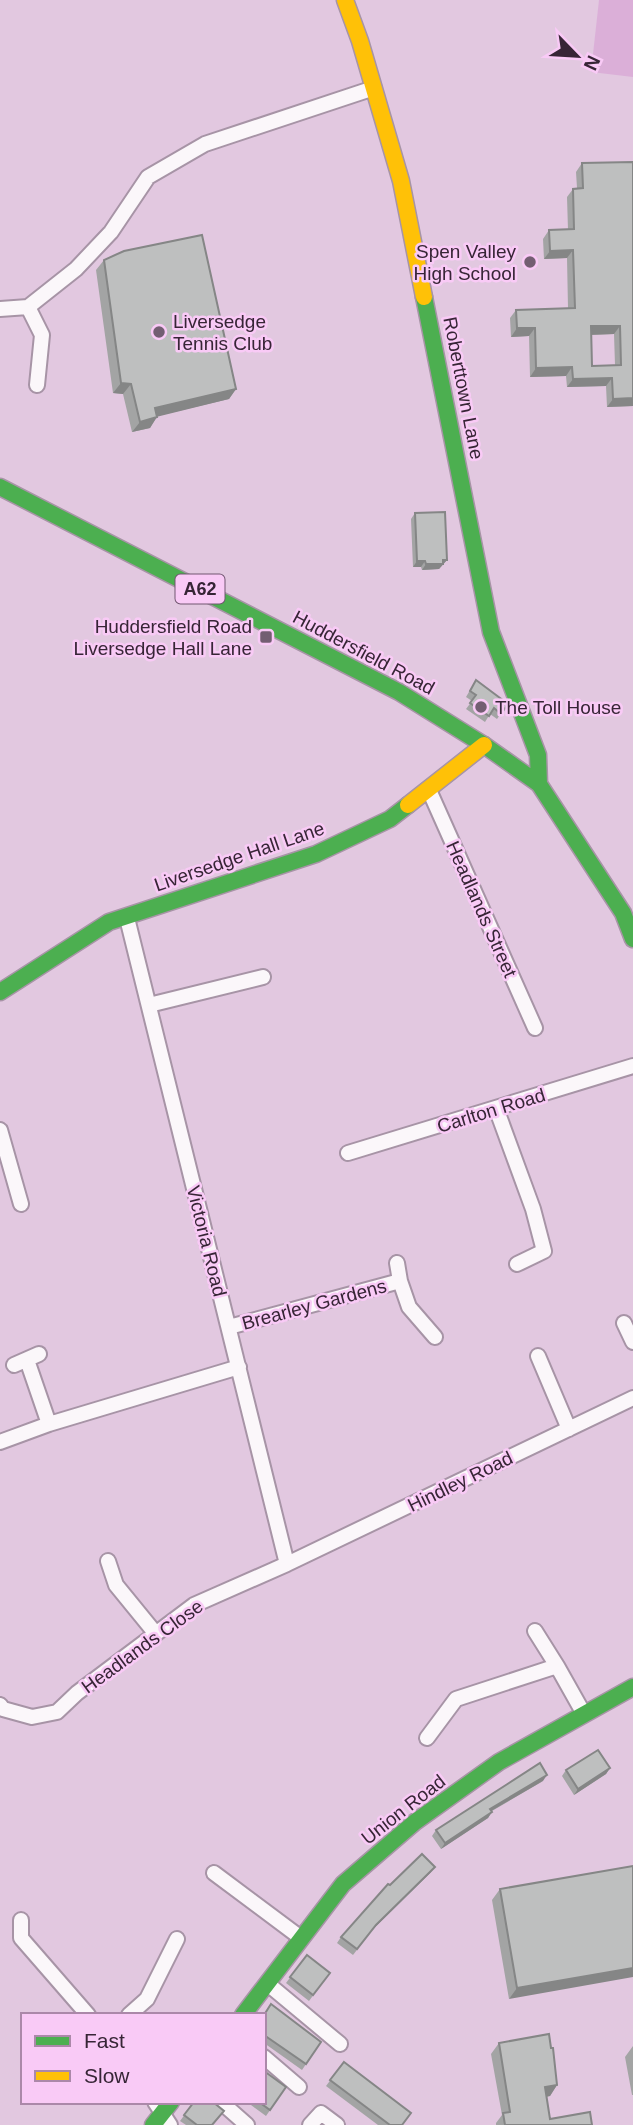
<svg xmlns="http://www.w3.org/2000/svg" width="633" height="2125" font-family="Arial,sans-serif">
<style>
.green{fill:#dbafd8}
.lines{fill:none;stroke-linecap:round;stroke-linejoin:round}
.street-casing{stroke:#a794a6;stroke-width:18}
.fast-casing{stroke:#a794a6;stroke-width:19}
.slow-casing{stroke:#a794a6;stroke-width:19}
.street{stroke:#fbf7fa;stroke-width:14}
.fast{stroke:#4caf50;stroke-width:16}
.slow{stroke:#ffc107;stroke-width:16}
.wall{fill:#a3a4a4;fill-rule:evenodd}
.shaded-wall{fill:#858686}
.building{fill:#bebfbf;stroke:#858686;stroke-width:2;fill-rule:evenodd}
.poi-dot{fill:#735e72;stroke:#f9caf6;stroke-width:2.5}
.labels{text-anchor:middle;stroke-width:5;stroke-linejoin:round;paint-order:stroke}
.shield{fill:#f9caf6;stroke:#715670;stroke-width:2}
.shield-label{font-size:18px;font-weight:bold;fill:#372536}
.poi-label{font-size:19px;fill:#372536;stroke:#f9caf6;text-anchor:end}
.street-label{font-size:19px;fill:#372536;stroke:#f9caf6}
</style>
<rect width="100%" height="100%" fill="#e2c8e0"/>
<path class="green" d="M599 0H633V77L591 72Z"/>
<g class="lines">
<defs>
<path id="street" d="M28 307 76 269 111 232 148 177 205 144 374 88
M0 309 28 307 42 335 37 385
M429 790 535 1028
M127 918 287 1564
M149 1005 263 977
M496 1108 533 1209 544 1251 517 1264
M0 1130 21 1204
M348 1153 633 1066
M397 1263 400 1281 409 1307 435 1337
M624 1323 633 1342
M229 1327 400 1281
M538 1356 569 1429
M27 1360 49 1424
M14 1365 39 1354
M0 1442 49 1424 239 1367
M108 1561 116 1585 156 1634
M535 1631 557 1666
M0 1705 3 1709 32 1717 57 1712 77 1693 194 1605 287 1564 633 1398
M427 1738 456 1699 557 1666 584 1714
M214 1873 301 1938
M21 1920V1938L88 2015
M268 1984 340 2044
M129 2015 147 1999 177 1939
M264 2057 299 2087
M155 2102 170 2125
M221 2102 247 2125
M310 2125 321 2113 337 2125"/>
<path id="fast" d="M424 297 491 632 538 755 539 784
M0 487 399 692 484 745 539 784 623 913 633 939
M0 992 109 922 316 854 390 819 408 805
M243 2015 343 1884 415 1822 499 1762 633 1687
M153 2125 171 2102"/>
<path id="slow" d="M345 0 360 41 401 181 424 297
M408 805 484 745"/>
</defs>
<use href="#street" class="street-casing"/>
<use href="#fast" class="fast-casing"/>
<use href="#slow" class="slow-casing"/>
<use href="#street" class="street"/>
<use href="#fast" class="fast"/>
<use href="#slow" class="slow"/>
</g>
<path class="wall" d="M633 162V406L607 407 606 386 567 387 566 376 530 377 529 336 511 337 510 318 516 310 568 308 567 258 544 259 543 239 549 230H568L567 197 573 189 577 188 576 172 582 163ZM614 334 615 365 592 366 591 335Z
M104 260 236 389 229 399 157 416 150 428 132 432 123 394 113 393 96 270Z
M415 513 447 560 439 569 422 570 421 567H413L411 519Z
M476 680 508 704 497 719 490 714 485 722 466 709 472 701 466 697Z
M610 1768 606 1774 574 1795 562 1776 566 1770Z
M543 1781 492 1811 488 1818 441 1849 432 1836 436 1830Z
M633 1866 509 1999 492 1900 500 1889Z
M431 1872 372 1930 353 1955 337 1943 341 1937 390 1885Z
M307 1955 330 1973 309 2001 286 1983Z
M264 2015 321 2042 302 2070 264 2043Z
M499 2043 557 2085 550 2096 546 2097 550 2119 592 2125H496V2123L502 2115 491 2054Z
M633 2046V2095H632L625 2057Z
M344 2062 402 2125H378L326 2086Z
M286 2087 266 2116 247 2102H264Z
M194 2102 213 2125H186L180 2121Z"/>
<path class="shaded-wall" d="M573 250 567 258 544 259 550 251Z
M591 326H620L614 334 585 335Z
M517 328H535L529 336 511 337Z
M572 367 566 376 530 377 536 368Z
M612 378 606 386 567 387 573 379Z
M121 383 131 384 123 394 113 393Z
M236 389 229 399 148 419 155 408Z
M633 398V406L607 407 613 399Z
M157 417 150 428 132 432 140 422Z
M443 560H447L439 569 422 570 426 564Z
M417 561H425L421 567H413Z
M610 1768 606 1774 574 1795 578 1789Z
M547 1775 543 1781 486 1814 490 1809Z
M492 1812 488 1818 441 1849 445 1843Z
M435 1867 431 1872 372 1930 353 1955 376 1925Z
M633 1968V1977L509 1999 517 1988Z
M557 2085 550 2096 538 2098 545 2087Z"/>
<path class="building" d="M633 162V398L613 399 612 378 573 379 572 367 536 368 535 328H517L516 310 575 308 573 250 550 251 549 230 574 229 573 189 583 188 582 163ZM591 326H620L621 365 592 366Z
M202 235 236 389 155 408 157 417 140 422 131 384 121 383 104 260 124 251Z
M445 512 447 560H443V564H426L425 561H417L415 513Z
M476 680 508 704 501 714 494 708 489 716 470 703 476 695 470 691Z
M598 1750 610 1768 578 1789 566 1770Z
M540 1763 547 1775 490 1809 492 1812 445 1843 436 1830Z
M422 1854 435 1867 376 1925 357 1949 341 1937 388 1884 390 1885Z
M633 1866V1968L517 1988 500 1889Z
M307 1955 330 1973 313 1995 290 1977Z
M271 2004 321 2042 306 2064 264 2035V2015Z
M549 2034 551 2048H553L557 2085 545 2087 550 2119 590 2112 592 2125H505L503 2113 510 2112 499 2043Z
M344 2062 411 2113 402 2125H390L330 2080Z
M264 2071 286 2087 270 2110 259 2102H264Z
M194 2102H213L224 2111 212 2125H197L184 2115Z"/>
<g class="poi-dot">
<circle cx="530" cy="262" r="7"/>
<circle cx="159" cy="332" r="7"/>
<rect x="259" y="630" width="14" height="14" rx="3.5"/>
<circle cx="481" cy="707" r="7"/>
</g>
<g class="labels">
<rect class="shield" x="175.5" y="574.5" width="49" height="29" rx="5"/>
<g class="shield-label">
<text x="200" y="595">A62</text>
</g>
<g class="poi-label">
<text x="516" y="258">Spen Valley<tspan x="516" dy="22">High School</tspan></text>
<text x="173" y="328" text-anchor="start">Liversedge<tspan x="173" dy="22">Tennis Club</tspan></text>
<text x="252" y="633">Huddersfield Road<tspan x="252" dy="22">Liversedge Hall Lane</tspan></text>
<text x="495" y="714" text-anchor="start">The Toll House</text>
</g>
<g class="street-label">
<text transform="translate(464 388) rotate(79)" y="7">Roberttown Lane</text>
<text transform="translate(364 652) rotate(28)" y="7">Huddersfield Road</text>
<text transform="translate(239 856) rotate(-19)" y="7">Liversedge Hall Lane</text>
<text transform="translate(482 909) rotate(66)" y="7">Headlands Street</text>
<text transform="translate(491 1110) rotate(-17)" y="7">Carlton Road</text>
<text transform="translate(207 1241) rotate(76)" y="7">Victoria Road</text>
<text transform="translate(314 1304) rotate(-15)" y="7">Brearley Gardens</text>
<text transform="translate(460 1481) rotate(-26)" y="7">Hindley Road</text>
<text transform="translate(142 1646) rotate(-36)" y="7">Headlands Close</text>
<text transform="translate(403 1809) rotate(-38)" y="7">Union Road</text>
</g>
</g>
<rect x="21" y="2013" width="245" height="91" fill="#f9caf6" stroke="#ab88a9" stroke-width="2"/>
<rect x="35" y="2036" width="35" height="10" fill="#4caf50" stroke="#ab88a9" stroke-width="2"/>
<text x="84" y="2048" font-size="21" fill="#372536">Fast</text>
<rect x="35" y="2071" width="35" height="10" fill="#ffc107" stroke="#ab88a9" stroke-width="2"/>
<text x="84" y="2083" font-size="21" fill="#372536">Slow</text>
<g transform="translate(577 56) rotate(115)" stroke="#f9caf6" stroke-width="5" paint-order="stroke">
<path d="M0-5L12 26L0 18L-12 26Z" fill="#372536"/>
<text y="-10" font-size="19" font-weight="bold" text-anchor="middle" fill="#372536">N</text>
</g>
</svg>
